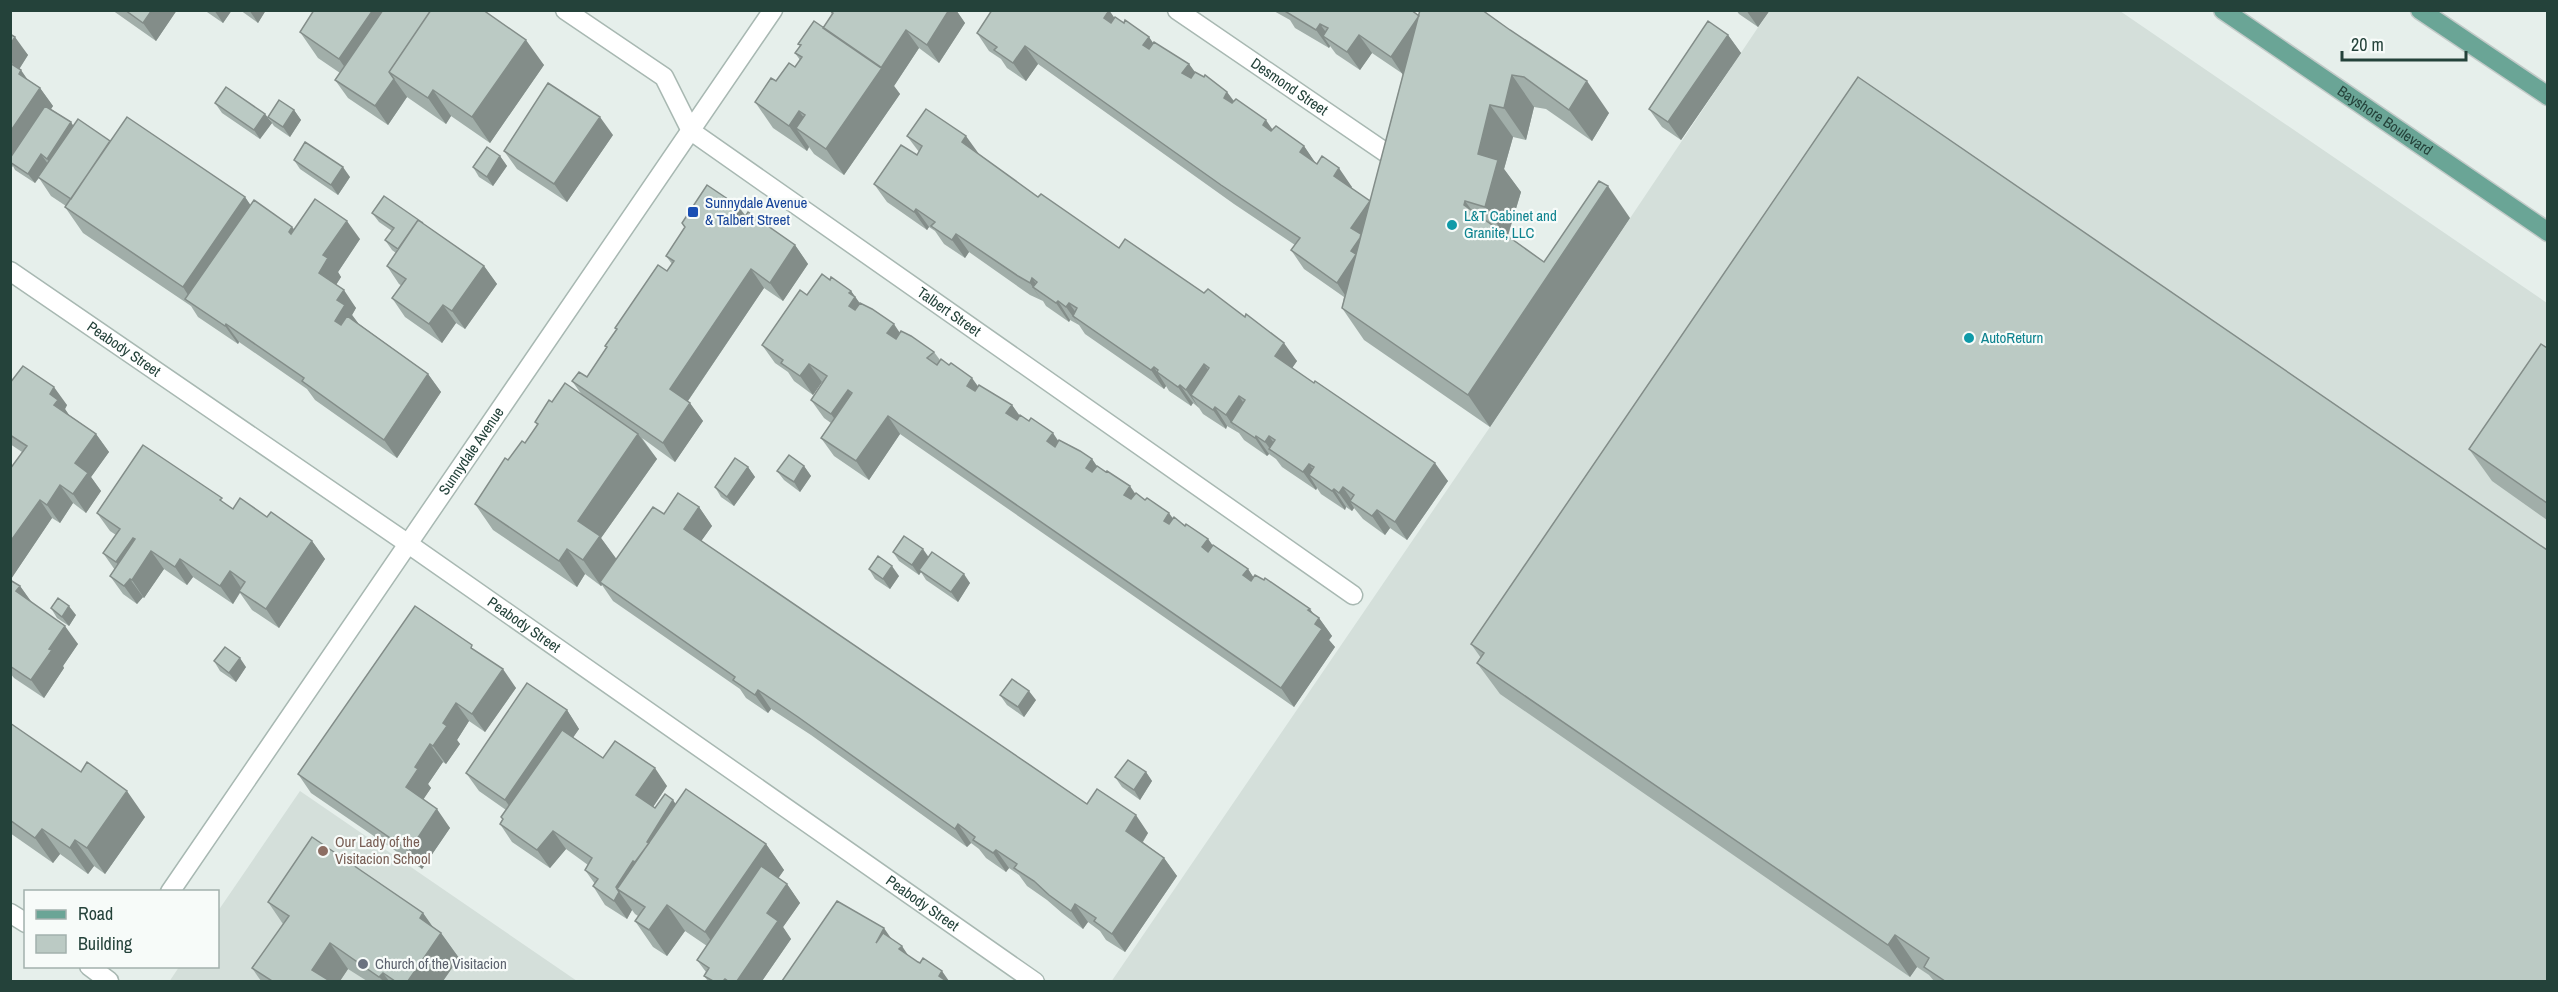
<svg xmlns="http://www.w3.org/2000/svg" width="2558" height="992" font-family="'Archivo Narrow',sans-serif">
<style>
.built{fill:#d4dfda}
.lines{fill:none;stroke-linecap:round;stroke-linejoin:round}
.minor-casing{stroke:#a8b8b2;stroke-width:21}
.primary-casing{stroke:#c2cac8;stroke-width:21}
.minor{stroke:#fff;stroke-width:18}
.primary{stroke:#6aa596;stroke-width:18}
.wall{fill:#a1aea9}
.shaded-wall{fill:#838d89}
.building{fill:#bbcac4;stroke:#838d89;stroke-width:1.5}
.transit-dot{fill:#1a4fb4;stroke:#f7fbf9;stroke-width:2}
.culture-dot{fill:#0f9aa8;stroke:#f7fbf9;stroke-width:2}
.education-dot{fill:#8d6e63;stroke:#f7fbf9;stroke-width:2}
.worship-dot{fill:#6b7280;stroke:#f7fbf9;stroke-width:2}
.labels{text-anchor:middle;stroke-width:4.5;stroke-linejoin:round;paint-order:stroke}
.street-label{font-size:15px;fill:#24423a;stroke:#f7fbf9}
.transit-label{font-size:15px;fill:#164399;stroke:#f7fbf9;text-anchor:start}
.culture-label{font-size:15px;fill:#0d838f;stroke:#f7fbf9;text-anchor:start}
.education-label{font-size:15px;fill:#785e54;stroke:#f7fbf9;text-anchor:start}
.worship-label{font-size:15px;fill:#5b616d;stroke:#f7fbf9;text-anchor:start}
</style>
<rect width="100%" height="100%" fill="#e6efeb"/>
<path class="built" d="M1769 11H2120L2547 303V981L1111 982 1490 427Z
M300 791 577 981 169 982 179 967 218 966V911Z"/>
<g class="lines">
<defs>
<g id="minor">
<path id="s1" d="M565 10 664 77 691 131 1353 595"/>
<path id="s2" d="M1177 10 1401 163"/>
<path id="s3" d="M10 271 407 543 1035 982"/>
<path id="s4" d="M170 892 773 10"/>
<path d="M10 913 26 923"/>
<path d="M89 966 109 981"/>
</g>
<g id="primary">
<path id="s5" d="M2223 10 2548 232"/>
<path d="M2420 10 2548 96"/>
</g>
</defs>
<use href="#minor" class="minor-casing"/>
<use href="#primary" class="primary-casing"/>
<use href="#minor" class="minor"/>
<use href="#primary" class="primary"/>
</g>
<path class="wall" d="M112 10H177L156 41Z
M204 10H232L223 23Z
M240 10H266L258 23Z
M310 10H483L544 65 490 143 451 116 446 124 407 97 388 125 348 98 335 80 340 73 318 58 300 32 313 13Z
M830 10H956L965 23 939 63 919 48 894 86 900 94 844 175 814 154 809 147 807 151 773 128 755 102 776 81 795 67 800 60 795 53 800 46 798 44 823 28 832 15Z
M1272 10H1411L1418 15 1609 113 1592 141 1546 109 1534 107 1526 140 1513 137 1504 169 1521 192 1508 236 1544 262 1630 218 1490 427 1364 340 1342 308 1344 297 1304 269 1291 250 1295 245 1234 204 1038 64 1026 81 1007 68 1001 59 989 51 977 33 1114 18 1149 37 1153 43 1189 64 1195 72 1227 92 1234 101 1273 130 1304 146 1315 163 1352 187 1351 188 1370 201 1403 74 1372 53 1360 70 1336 54 1330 46 1329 48 1295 28 1290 20Z
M1736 10H1770L1758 27 1739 14Z
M10 34 28 55 19 69 27 79 40 88 53 106 51 109 71 122 73 126 245 197 250 205 292 227 294 229 360 239 338 272 341 277 336 285 356 308 352 315 358 323 428 374 441 392 397 458 315 400 307 389 239 342 238 344 198 317 191 306 83 233 65 207 66 206 51 196 39 178 35 183 15 170 13 166 10 170Z
M1728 35 1741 53 1681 140 1662 127 1649 109Z
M215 103 265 114 272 123 260 139 222 113Z
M294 110 301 120 290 137 274 126 268 117Z
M613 135 567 202 517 169 504 151Z
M907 136 979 154 1038 197 1297 361 1292 368 1448 481 1407 540 1390 528 1385 535 1363 519 1354 508 1352 511 1346 507 1345 510 1321 494 1317 488 1316 490 1282 467 1276 459 1269 454 1267 456 1244 440 1239 433 1227 426 1226 429 1203 414 1199 408 1193 403 1191 406 1169 391 1166 386 1164 389 1085 334 1079 325 1070 320 1069 322 1046 306 1043 301 1030 295 969 252 965 258 944 244 935 231 929 227 927 230 887 202 874 184 917 155 919 152Z
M500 156 507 166 493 186 479 177 473 167Z
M294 160 350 177 338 195 300 169Z
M738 206 746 216 795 245 808 264 783 301 764 288 688 401 703 421 675 462 642 438 657 459 601 538 616 559 664 514 699 507 712 526 701 541 1087 804 1148 833 1143 842 1164 858 1177 876 1125 952 1106 940 1100 931 1088 922 1083 929 1062 913 1047 900 1027 886 1019 875 1009 868 1006 872 986 858 979 849 971 843 967 847 811 735 771 709 768 713 746 698 740 689 613 601 602 585 601 586 585 574 577 587 493 530 475 504 508 460 525 443 537 425 535 422 552 402 582 395 572 381 587 377 607 348 605 346 616 330 615 328 667 271 672 264 666 256Z
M372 213 424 224 484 266 497 284 465 329 456 323 442 343 405 317 392 298 402 286 399 284 387 266 396 253 392 250 385 240 392 231 379 222Z
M851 291 860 304 900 333 934 352 940 360 978 387 1012 405 1019 416 1058 441 1092 459 1097 466 1135 494 1173 518 1208 539 1213 546 1248 569 1253 577 1319 618 1332 636 1329 640 1335 647 1294 707 900 434 869 480 834 456 821 438 831 423 824 418 811 400 823 383 822 382 813 395 794 381 788 372 775 363 762 345 807 295Z
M2547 348V520L2492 481 2469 449Z
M10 383 67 405 65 409 69 415 96 434 109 452 91 477 101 491 86 513 73 503 60 523 52 518 11 579 10 469 22 452 10 444Z
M804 466 811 476 800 492 784 480 777 471Z
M748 467 755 477 734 506 721 497 715 487Z
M226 504 233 509 267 517 312 541 325 559 279 628 252 610 240 593 233 604 193 577 187 585 164 569 144 598 143 597 137 604 123 594 110 576 115 570 103 553 116 535 110 531 97 513Z
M893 552 928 557 970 583 958 602 926 580 921 572 919 575 899 561Z
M869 569 899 576 890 589 875 579Z
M10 580 20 586 31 602 78 644 63 666 64 668 44 698 14 678 10 673Z
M51 608 76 615 69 626 57 618Z
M1471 644 2547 981H1934L1929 975 1917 967 1910 977 1500 694 1477 663 1481 658Z
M476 652 516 688 485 732 469 721 457 740 460 744 446 764 443 762 428 784 431 788 423 799 450 828 422 869 311 793 298 774Z
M214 661 246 667 236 682 220 671Z
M1000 695 1036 700 1024 717 1007 705Z
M567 710 579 729 573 737 603 758 667 786 653 807 655 808 673 800 675 804 766 844 784 870 778 878 787 884 800 903 783 927 791 939 762 981H708L704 976 706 972 697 960 707 946 685 931 667 956 653 947 635 921 638 916 635 914 632 910 627 919 605 905 593 886 595 884 585 870 588 865 566 849 550 868 512 842 500 824 503 819 506 810 479 791 466 773Z
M10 723 145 817 105 874 94 866 88 874 60 854 53 863 10 833Z
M1146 772 1152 781 1140 800 1122 787 1115 777Z
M268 902 423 913 433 927 441 933 459 958 443 981H367L348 969 340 981H272L283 924Z
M252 968 272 981H261Z"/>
<path class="shaded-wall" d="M152 10H177L156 41 143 23Z
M214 10H232L223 23Z
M249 10H266L258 23Z
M373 10H409L357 85 339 59Z
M949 10H956L965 23 939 63 927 45Z
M1105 10H1109L1116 20 1121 31 1104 18Z
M1746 10H1770L1758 27Z
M1419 16 1403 75 1391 57Z
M1320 24 1333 42 1323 36 1330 46 1329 48 1316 30Z
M906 30 919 48 894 86 900 94 844 175 826 149Z
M1359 35 1372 53 1360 70 1347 52Z
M1728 35 1741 53 1681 140 1668 122Z
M15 37 28 55 18 71 10 60V45Z
M1149 37 1161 55 1156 63 1143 45Z
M526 40 544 65 490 143 472 117Z
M1025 46 1038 64 1026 81 1013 63Z
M1189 64 1202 82 1195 91 1182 73Z
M21 70 34 89 19 74Z
M1512 75 1534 107 1526 140 1504 108Z
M394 79 407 97 388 125 375 106Z
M1587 81 1609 113 1592 141 1569 110Z
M40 88 53 106 14 164 10 162V132Z
M433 90 451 116 446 124 428 98Z
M1227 92 1240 110 1224 98Z
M1490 105 1513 137 1504 169 1521 192 1507 238 1485 207 1478 154Z
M294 110 301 120 290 137 283 127Z
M799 111 817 136 796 128 809 147 807 151 789 126Z
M265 114 272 123 260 139 254 130Z
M600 117 613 135 567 202 554 184Z
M1266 120 1279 139 1263 125Z
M71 122 77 132 54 168 47 159Z
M966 136 979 154 962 142Z
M1304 146 1317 165 1300 152Z
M41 154 48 164 35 183 28 174Z
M500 156 507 166 493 186 487 177Z
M343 167 350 177 338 195 331 185Z
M1339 168 1352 187 1346 194 1334 176Z
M1608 186 1630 218 1490 427 1468 395Z
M245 197 263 223 195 306 183 287Z
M1370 201 1349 301 1337 283 1351 251V228Z
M1465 201 1488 233 1464 205Z
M738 206 751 224 745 232 733 214Z
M916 209 929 227 927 230 914 212Z
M347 221 360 239 338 272 341 277 332 291 319 273 323 255Z
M292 227 305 245 289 232Z
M956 234 969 252 965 258 952 240Z
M795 245 808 264 783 301 770 283Z
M484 266 497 284 465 329 452 311Z
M751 269 764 288 683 408 670 389Z
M1032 278 1044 295 1033 287 1042 301 1030 283Z
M344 290 356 308 352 315 358 323 347 339 335 321 337 300Z
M851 291 864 309 862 324 849 306V293Z
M1058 301 1070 320 1069 322 1056 303Z
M1069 303 1082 321 1073 316 1079 325 1066 307Z
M443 305 456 323 442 343 429 324Z
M226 324 239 342 238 344 225 326Z
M894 324 906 342 900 351 887 333Z
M1284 343 1297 361 1288 374 1275 356Z
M809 364 822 382 813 395 800 376Z
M1204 364 1217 382 1191 395 1199 408 1186 390Z
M1154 367 1166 386 1164 389 1151 370Z
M428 374 441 392 397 458 384 440Z
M972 378 985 396 980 404 967 386Z
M1180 385 1193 403 1191 406 1178 387Z
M54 387 67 405 65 409 71 418 54 405 50 394Z
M848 390 861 408 844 432 831 414Z
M1239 396 1251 414 1231 422 1238 433 1226 415Z
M690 403 703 421 675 462 663 443Z
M1012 405 1025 423 1019 431 1006 413Z
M1215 407 1227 426 1226 429 1213 410Z
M888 416 900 434 869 480 856 461Z
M1053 433 1065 451 1060 459 1047 441Z
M96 434 109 452 91 477 101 491 86 513 73 494 75 463Z
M638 434 657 459 601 538 618 561 600 582 602 585 601 586 583 560 578 521Z
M1256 436 1269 454 1267 456 1255 438Z
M1269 436 1282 454 1271 450 1265 442Z
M1092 459 1104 477 1098 486 1086 468Z
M1435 463 1448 481 1407 540 1395 522Z
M1309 464 1322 482 1309 475 1317 488 1316 490 1303 472Z
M804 466 811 476 800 492 794 482Z
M748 467 755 477 734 506 727 497Z
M60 485 73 503 60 523 47 505Z
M1130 486 1143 505 1137 513 1124 495Z
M1343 487 1355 505 1350 501 1354 508 1352 511 1339 493Z
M1334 489 1346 507 1345 510 1332 491Z
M40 500 52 518 11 579 10 542Z
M699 507 712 526 697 547 684 529Z
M1377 510 1390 528 1385 535 1372 516Z
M1169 513 1182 531 1177 539 1164 521Z
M133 538 146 556 130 579 143 597 137 604 124 586 129 580 116 562Z
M1208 539 1221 557 1215 566 1202 547Z
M312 541 325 559 279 628 266 609Z
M567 549 585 574 577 587 559 561Z
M923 549 930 559 919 570 921 572 919 575 912 565Z
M151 551 164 569 144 598 132 580Z
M180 559 193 577 187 585 175 567Z
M892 566 899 576 890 589 883 579Z
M1248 569 1260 587 1243 575Z
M230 571 242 589 233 604 220 586Z
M964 574 970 583 958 602 951 592Z
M20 586 33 604 16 591Z
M69 606 76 615 69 626 62 617Z
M1310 609 1318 620 1319 618 1332 636 1329 640 1335 647 1294 707 1281 688 1315 624 1308 610Z
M65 626 78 644 63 666 64 668 44 698 31 680 49 649Z
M240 658 246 667 236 682 229 673Z
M503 669 516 688 485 732 472 714Z
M758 690 771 709 768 713 755 695Z
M1029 691 1036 700 1024 717 1018 707Z
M456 703 469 721 457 740 460 744 446 764 433 746 443 723Z
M567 710 579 729 518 818 505 800Z
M430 744 443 762 428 784 431 788 419 806 406 787 415 767Z
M655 768 667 786 649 813 636 795Z
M1146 772 1152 781 1140 800 1134 790Z
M127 791 145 817 105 874 87 848Z
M673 800 685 818 651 883 647 842Z
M437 809 450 828 422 869 409 851Z
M1136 815 1148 833 1138 849 1126 831Z
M958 824 971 843 967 847 955 829Z
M42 829 60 854 53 863 35 838Z
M553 831 566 849 550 868 537 850Z
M75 840 94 866 88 874 70 848Z
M766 844 784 870 723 958 705 932Z
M996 850 1009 868 1006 872 993 853Z
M1164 858 1177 876 1125 952 1112 934Z
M633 861 646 879 617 889 632 910 627 919 614 901 616 887Z
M787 884 800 903 783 927 791 939 762 981H737L767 913Z
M1075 904 1088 922 1083 929 1071 911Z
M667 905 685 931 667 956 649 930Z
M423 913 439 936 441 933 459 958 443 981H408L420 918Z
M884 928 897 947 876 943Z
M1895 935 1917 967 1910 977 1888 945Z
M330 943 348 969 340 981H321L312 970Z
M902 946 914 964 899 949Z
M942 971 949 981H943L939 976Z
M383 973 389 981H383L379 977Z"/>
<path class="building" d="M125 10H152L143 23Z
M314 10H373L339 59 300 32Z
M383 10H431L389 72 394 79 375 106 335 80Z
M431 10H483L526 40 472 117 433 90 428 98 389 72Z
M949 10 927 45 906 30 881 68 823 28 833 13 830 10Z
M992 10H1105L1108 12 1104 18 1111 23 1115 17 1124 23 1125 20 1149 37 1143 45 1149 49 1154 42 1189 64 1182 73 1191 78 1195 72 1204 77 1205 75 1227 92 1224 98 1232 103 1236 99 1266 120 1263 125 1271 131 1276 126 1304 146 1300 152 1317 164 1322 156 1339 168 1334 176 1370 201 1351 228 1361 234 1360 238 1351 251 1356 254 1355 256 1337 283 1291 250 1300 238 1221 185 1025 46 1013 63 994 50 997 47 977 33Z
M1283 10H1411L1419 16 1391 57 1359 35 1347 52 1323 36 1328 28 1320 24 1316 30Z
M1420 10H1482L1510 30 1587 81 1569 110 1524 77 1512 75 1504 108 1490 105 1478 154 1498 160 1485 207 1465 201 1464 205 1544 262 1599 181 1608 186 1468 395 1342 308Z
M814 21 882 68 826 149 796 128 805 115 799 111 789 126 755 102 771 78 776 81 789 63 795 67 802 57 795 53 801 45 798 44Z
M1708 21 1728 35 1668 122 1649 109Z
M10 34 15 37 10 45Z
M10 63 21 70 19 74 40 88 10 132Z
M1858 77 2547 550V981H1945L1924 967 1929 958 1895 935 1888 945 1477 663 1484 653 1471 644Z
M548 83 600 117 554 184 504 151Z
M226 87 265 114 254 130 215 103Z
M279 100 294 110 283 127 268 117Z
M45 106 71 122 47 159 41 154 28 174 10 162V158Z
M926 109 966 136 962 142 1038 197 1041 194 1119 248 1125 239 1204 293 1208 289 1245 317 1246 314 1284 343 1275 356 1314 383 1315 381 1435 463 1395 522 1377 510 1372 516 1350 501 1354 495 1343 487 1339 493 1334 489 1332 491 1309 475 1314 467 1309 464 1303 472 1269 449 1275 440 1269 436 1265 442 1256 436 1255 438 1231 422 1245 400 1239 396 1226 415 1215 407 1213 410 1191 395 1209 368 1204 364 1186 390 1180 385 1178 387 1157 372 1158 370 1154 367 1151 370 1073 316 1077 308 1069 303 1066 307 1058 301 1056 303 1033 287 1037 282 1032 278 1030 283 1018 276 956 234 952 240 931 226 935 222 916 209 914 212 874 184 901 145 917 155 922 146 907 136Z
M127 117 245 197 183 287 65 207Z
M78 119 110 141 71 199 38 177Z
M305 142 343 167 331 185 294 160Z
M487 147 500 156 487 177 473 167Z
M707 185 738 206 733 214 743 220 748 212 795 245 770 283 751 269 670 389 690 403 663 443 572 381 579 372 587 377 607 347 605 346 617 329 615 328 658 265 667 271 674 261 666 256 685 227 682 223Z
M384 196 423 223 418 220 398 249 385 240 394 228 372 213Z
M315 199 347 221 323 255 328 258 319 273 344 290 337 300 345 305 335 321 341 325 347 316 428 374 384 440 302 381 304 378 226 324 225 326 185 299 254 200 292 227 289 232 291 234Z
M418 220 484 266 452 311 443 305 429 324 392 298 406 279 387 266Z
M822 274 830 280 831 277 851 291 849 293 855 297 849 306 855 310 860 303 872 309 894 324 887 333 896 339 901 331 911 336 934 352 927 358 937 365 941 359 949 365 951 363 972 378 967 386 975 391 979 385 1012 405 1006 413 1017 420 1020 415 1029 421 1031 418 1053 433 1047 441 1055 447 1059 440 1080 451 1092 459 1086 468 1092 472 1097 466 1106 472 1107 471 1130 486 1124 495 1131 499 1136 493 1145 500 1147 498 1169 513 1164 521 1169 524 1174 517 1185 526 1186 524 1208 539 1202 547 1208 552 1213 545 1248 569 1243 575 1251 581 1255 575 1264 580 1265 578 1310 609 1308 610 1319 618 1315 624 1322 629 1281 688 888 416 856 461 821 438 852 393 848 390 831 414 811 400 827 376 809 364 800 376 781 363 783 360 762 345 800 290 807 295Z
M2541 344 2547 348V503L2469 449Z
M23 366 54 387 50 394 58 400 54 405 96 434 75 463 88 473 73 494 60 485 47 505 40 500 10 542V469L27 446 10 435V383Z
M565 383 638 434 578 521 600 536 583 560 567 549 559 561 475 504 505 458 508 460 522 441 525 443 538 424 535 422 549 400 552 402Z
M143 445 222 498 220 500 233 509 240 498 267 517 271 512 312 541 266 609 239 591 245 582 230 571 220 586 180 559 175 567 151 551 132 580 130 579 124 586 110 576 135 539 133 538 116 562 103 553 120 529 97 513Z
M789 455 804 466 794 482 777 471Z
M735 458 748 467 727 497 715 487Z
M678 493 699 507 684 529 1087 804 1097 789 1136 815 1126 831 1164 858 1112 934 1094 921 1096 918 1075 904 1071 911 1049 895 1034 881 1014 868 1017 864 996 850 993 853 973 840 975 837 958 824 955 829 798 717 758 690 755 695 733 680 735 677 600 582 653 507 664 514Z
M904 536 923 549 912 565 893 552Z
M932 552 964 574 951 592 919 570Z
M878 556 892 566 883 579 869 569Z
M10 580 20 586 16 591 65 626 49 649 52 650 31 680 10 666Z
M58 598 69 606 62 617 51 608Z
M415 606 472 645 471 648 503 669 472 714 456 703 443 723 447 726 433 746 430 744 415 767 418 769 406 787 437 809 409 851 298 774Z
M225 647 240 658 229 673 214 661Z
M1012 679 1029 691 1018 707 1000 695Z
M527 683 567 710 505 800 466 773Z
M10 723 81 772 87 762 127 791 87 848 75 840 70 848 42 829 35 838 10 820Z
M562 730 603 758 615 741 655 768 636 795 655 808 665 794 673 800 647 842 649 843 635 862 633 861 616 887 619 892 614 901 593 886 598 879 585 870 592 858 553 831 537 850 500 824 503 819 501 817Z
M1128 760 1146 772 1134 790 1115 777Z
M686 789 766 844 705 932 667 905 649 930 635 921 645 907 617 889Z
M312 837 423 913 420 918 441 933 408 981H395L383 973 379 977 330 943 312 970 330 981H272L252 968 289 916 268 902Z
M761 866 787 884 767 913 778 921 737 981H728L725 979 723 981H713L704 976 709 968 697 960Z
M837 901 884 928 876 943 883 933 902 946 899 949 918 962 920 963 923 958 942 971 939 976 946 981H782Z"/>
<rect class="transit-dot" x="687" y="206" width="12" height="12" rx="3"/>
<g class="culture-dot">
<circle cx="1452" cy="225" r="6"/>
<circle cx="1969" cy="338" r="6"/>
</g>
<circle class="education-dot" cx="323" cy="851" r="6"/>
<circle class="worship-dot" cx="363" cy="964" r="6"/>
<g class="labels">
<g class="street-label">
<text dy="5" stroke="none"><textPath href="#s2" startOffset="136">Desmond Street</textPath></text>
<text dy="5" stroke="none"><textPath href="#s5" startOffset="196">Bayshore Boulevard</textPath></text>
<text dy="5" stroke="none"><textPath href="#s1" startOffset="495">Talbert Street</textPath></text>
<text dy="5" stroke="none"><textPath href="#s3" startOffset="138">Peabody Street</textPath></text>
<text dy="5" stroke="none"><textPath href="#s4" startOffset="534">Sunnydale Avenue</textPath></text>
<text dy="5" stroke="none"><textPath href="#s3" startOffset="624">Peabody Street</textPath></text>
<text dy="5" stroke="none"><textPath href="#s3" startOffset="1110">Peabody Street</textPath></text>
</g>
<g class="transit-label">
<text x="705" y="208">Sunnydale Avenue<tspan x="705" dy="17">&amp; Talbert Street</tspan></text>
</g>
<g class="culture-label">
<text x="1464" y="221">L&amp;T Cabinet and<tspan x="1464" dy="17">Granite, LLC</tspan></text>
<text x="1981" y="343">AutoReturn</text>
</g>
<g class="education-label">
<text x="335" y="847">Our Lady of the<tspan x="335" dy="17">Visitacion School</tspan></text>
</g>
<g class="worship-label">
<text x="375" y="969">Church of the Visitacion</text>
</g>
</g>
<rect width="2558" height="992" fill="none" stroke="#24423a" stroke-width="24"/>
<rect x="24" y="890" width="195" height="78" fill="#f7fbf9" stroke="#a3b1ad" stroke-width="1.5"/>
<rect x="36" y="910" width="30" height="9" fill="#6aa596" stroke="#a3b1ad" stroke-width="1.5"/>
<text x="78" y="920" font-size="18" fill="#24423a">Road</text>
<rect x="36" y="935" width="30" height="18" fill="#bbcac4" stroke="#a3b1ad" stroke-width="1.5"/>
<text x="78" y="950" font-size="18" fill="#24423a">Building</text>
<path d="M2342 51v9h124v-9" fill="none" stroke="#24423a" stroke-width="3"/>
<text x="2351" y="51" font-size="18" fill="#24423a" stroke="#f7fbf9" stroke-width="4.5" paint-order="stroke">20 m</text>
</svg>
